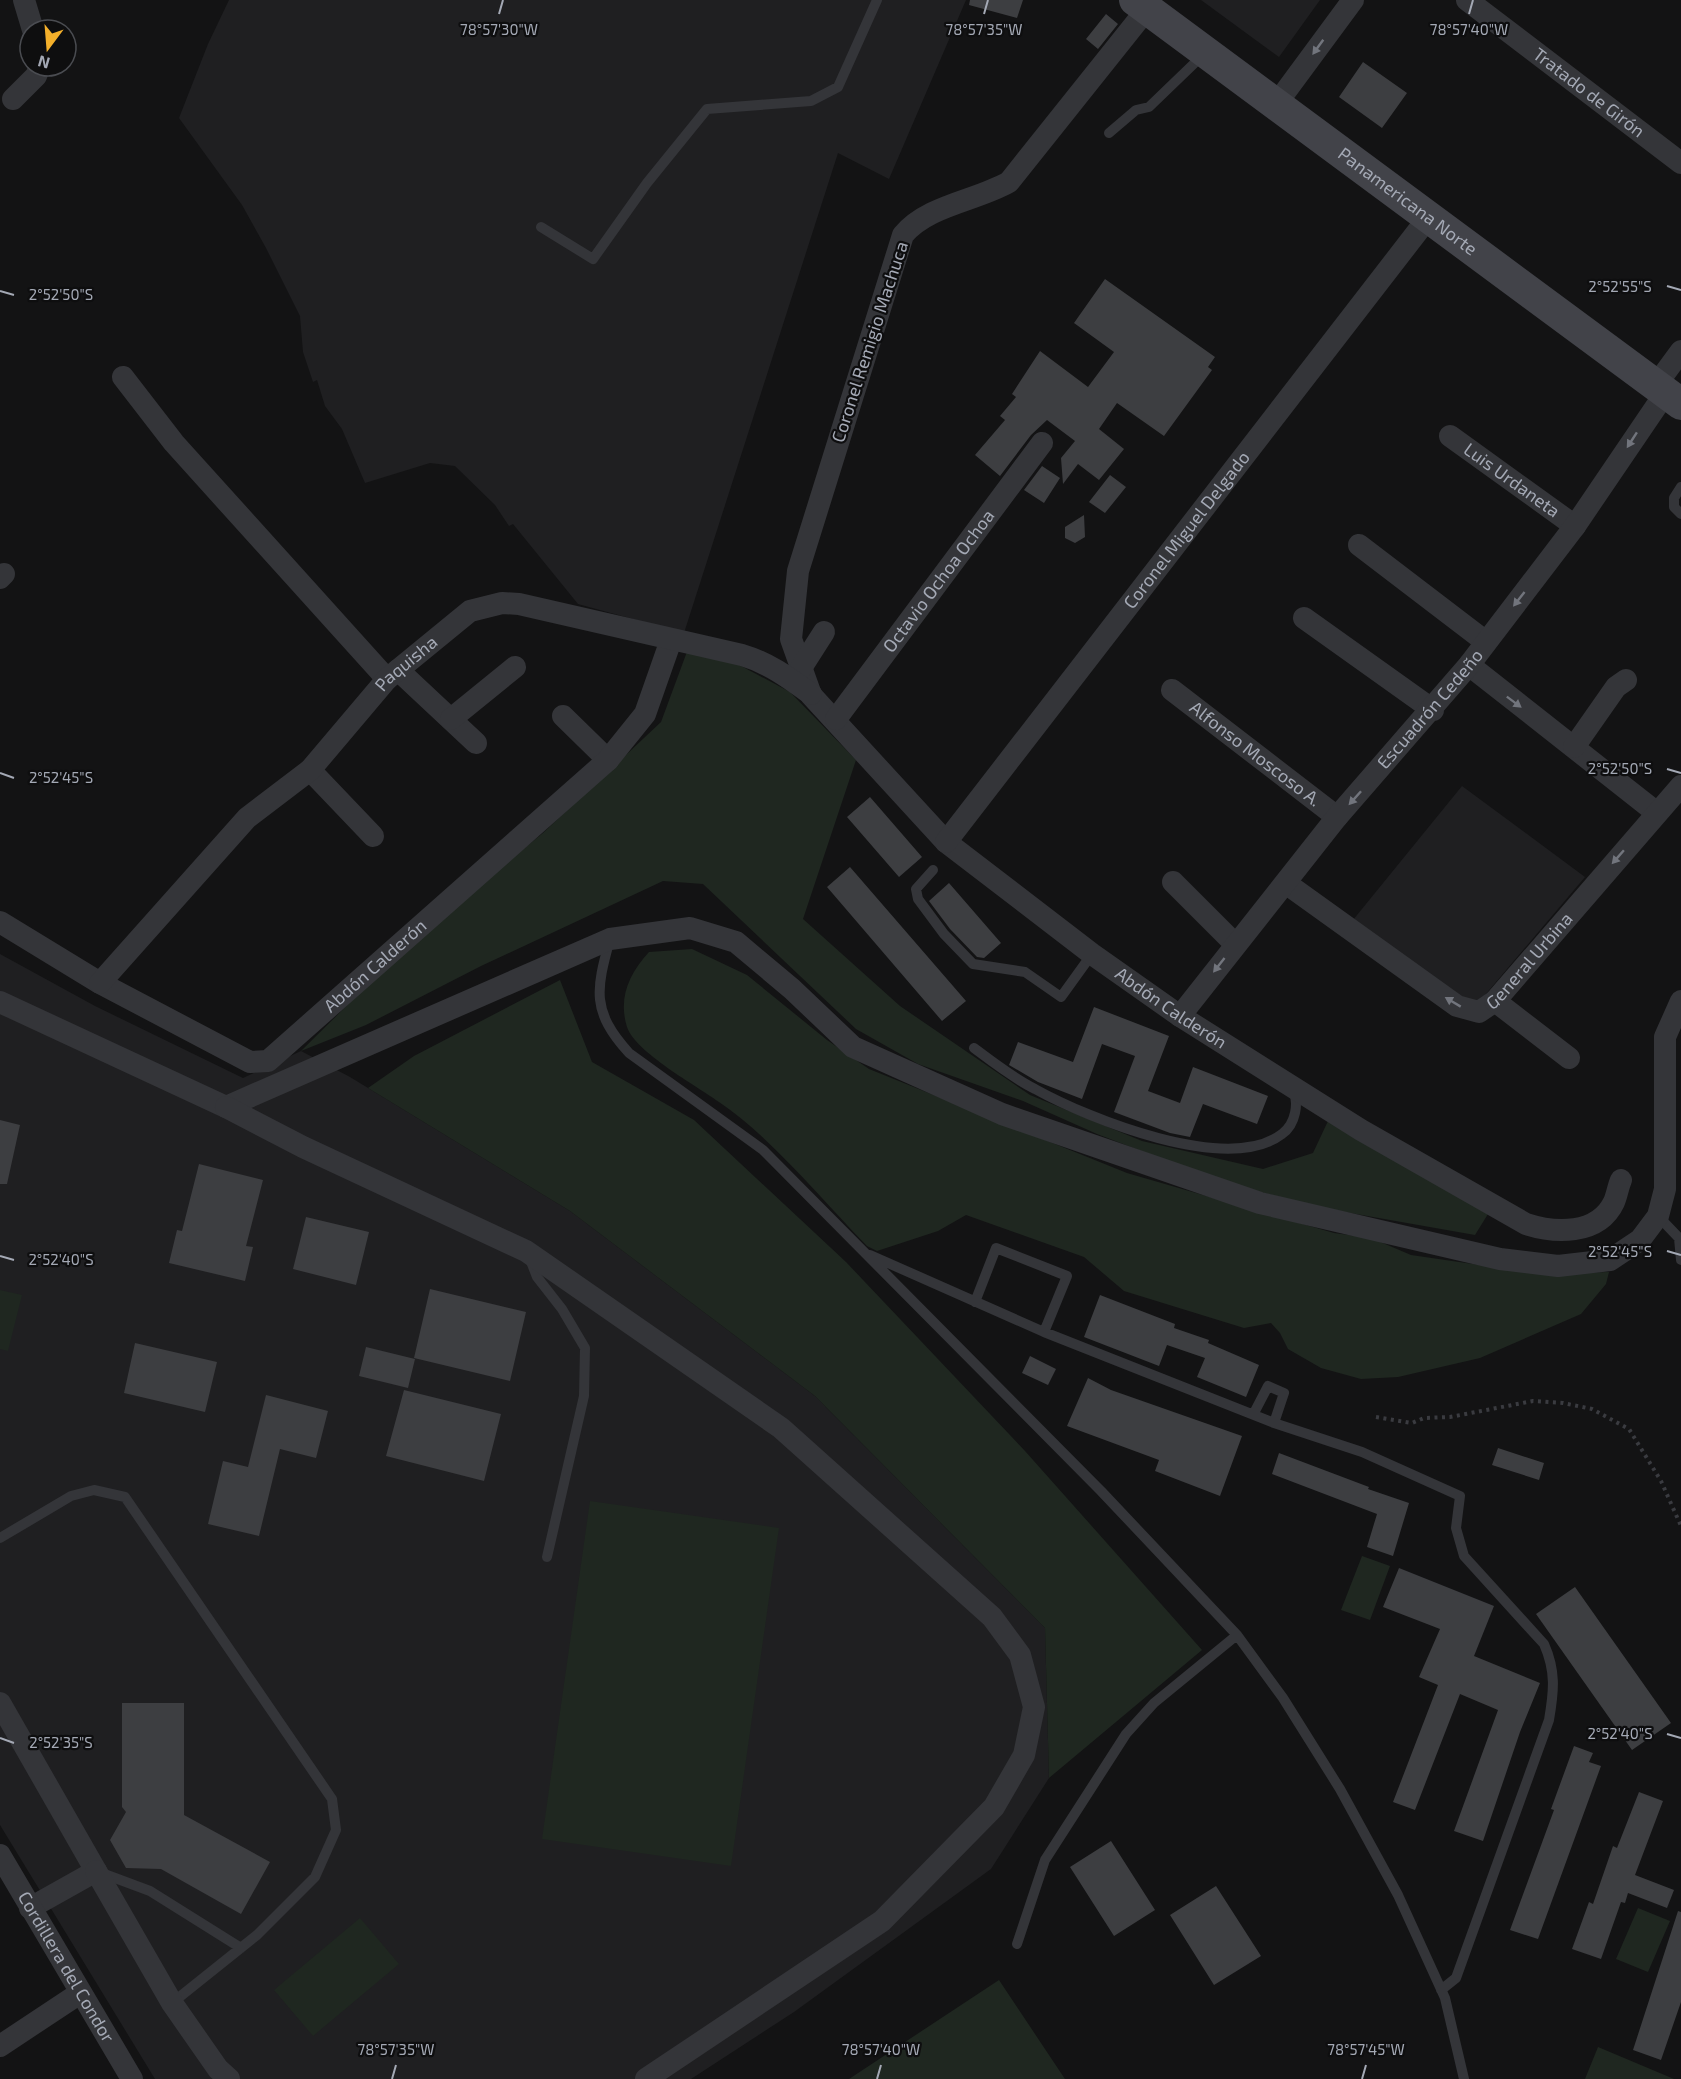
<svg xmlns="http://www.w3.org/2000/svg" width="1681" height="2079" font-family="'Exo 2',sans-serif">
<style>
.built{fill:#1f1f21}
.green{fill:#1f2720}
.building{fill:#3d3e41}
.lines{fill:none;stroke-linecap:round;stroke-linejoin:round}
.path{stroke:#3a3b40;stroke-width:4;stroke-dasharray:3 4.5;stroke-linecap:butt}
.service{stroke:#343539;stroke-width:10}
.minor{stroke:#343539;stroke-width:22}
.secondary{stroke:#424349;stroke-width:32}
.oneway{fill:#72757d}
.ticks{fill:none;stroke:#a4a9b5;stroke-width:2}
.labels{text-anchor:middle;stroke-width:4.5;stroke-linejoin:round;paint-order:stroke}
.street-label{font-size:18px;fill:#a4a9b5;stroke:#0e0e0f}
.ticks-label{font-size:15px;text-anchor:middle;fill:#a4a9b5;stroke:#0e0e0f;stroke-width:4.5;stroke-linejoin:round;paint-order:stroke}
</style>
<rect width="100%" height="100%" fill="#131314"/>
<path class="built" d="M229 0H966L889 179 838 153 684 633 578 604 513 524 509 526 495 505 455 466 430 463 365 483 342 429 325 406 317 380 313 382 303 352 300 316 266 248 242 205 179 118 208 44Z
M1201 0H1320L1279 57Z
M1462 786 1585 877 1485 995 1480 1000 1464 1002 1353 920Z
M0 954 95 1006 243 1078 301 1051 350 1077 570 1211 815 1396 1045 1628 1049 1778 991 1869 794 2012 691 2079H155L0 1825Z"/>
<path class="green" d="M688 649 730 660 790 692 856 760 803 919 900 1006 1030 1095 1142 1141 1263 1169 1313 1153 1328 1121 1488 1214 1475 1235 1322 1208 1225 1183 1097 1134 1023 1101 918 1064 856 1029 703 884 663 881 481 966 366 1025 301 1051 417 936 543 833 661 722Z
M692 949 747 975 827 1040 869 1069 1127 1173 1334 1233 1371 1238 1411 1255 1541 1274 1609 1272 1606 1284 1581 1314 1480 1358 1398 1377 1361 1379 1321 1368 1288 1349 1280 1333 1271 1323 1244 1328 1124 1291 1084 1257 966 1215 938 1231 877 1251 867 1246C823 1201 770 1136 719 1102 697 1086 635 1052 627 1027 618 998 629 974 649 952Z
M560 980 592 1062 694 1120 846 1262 1025 1451 1202 1650 1049 1778 1045 1628 815 1396 570 1211 368 1088 414 1056Z
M0 1290 22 1295 8 1351 0 1349Z
M590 1501 779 1528 731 1866 542 1839Z
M1362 1556 1390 1566 1370 1620 1341 1610Z
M1638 1908 1670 1921 1648 1972 1616 1959Z
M360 1918 399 1964 313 2036 274 1990Z
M999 1980 1065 2079H849Z
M1598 2047 1674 2079H1585Z"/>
<path class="building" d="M970 0H1023L1017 18 969 5Z
M1106 14 1118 24 1098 49 1086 39Z
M1363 62 1407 93 1382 128 1339 97Z
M1105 279 1215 357 1208 367 1212 370 1164 436 1117 403 1099 429 1124 449 1099 480 1078 464 1063 484 1061 458 1075 441 1047 420 1031 435 1000 476 975 455 1005 420 1000 416 1016 397 1012 394 1040 351 1088 387 1114 352 1074 323Z
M1042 466 1060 478 1044 503 1024 490Z
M1110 475 1126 487 1105 513 1089 502Z
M1084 515 1085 537 1075 543 1065 538V527Z
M870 797 922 857 899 877 847 817Z
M850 867 966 1001 942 1021 827 887Z
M949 883 1001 943 984 958 977 957 950 929 929 901Z
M1094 1007 1169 1036 1148 1091 1180 1103 1193 1067 1268 1096 1257 1124 1203 1104 1190 1137 1170 1133 1114 1112 1135 1056 1102 1044 1082 1099 1038 1082 1009 1065 1018 1042 1073 1062Z
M0 1120 20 1125 7 1184H0Z
M199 1164 263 1180 246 1246 253 1247 245 1281 169 1263 177 1230 182 1231Z
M306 1217 369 1232 356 1285 293 1269Z
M430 1289 526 1312 510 1381 414 1358Z
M1100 1295 1175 1324 1174 1328 1209 1340 1208 1343 1259 1365 1246 1397 1197 1377 1205 1358 1167 1345 1159 1366 1084 1337Z
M135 1343 217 1362 205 1412 124 1393Z
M366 1347 415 1359 408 1388 359 1376Z
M1030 1356 1056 1369 1048 1385 1022 1373Z
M1088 1378 1111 1390 1242 1436 1220 1496 1155 1471 1159 1460 1067 1426Z
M404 1390 501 1414 484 1481 386 1456Z
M266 1395 328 1411 316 1458 280 1449 259 1536 208 1524 223 1461 248 1467Z
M1498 1448 1544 1463 1539 1480 1492 1465Z
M1279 1453 1369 1487 1368 1489 1409 1503 1393 1556 1367 1547 1377 1514 1272 1474Z
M1399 1568 1494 1606 1474 1656 1540 1683 1520 1732 1483 1841 1454 1831 1498 1710 1460 1694 1415 1810 1393 1802 1438 1685 1419 1677 1440 1629 1383 1607Z
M1575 1587 1671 1723 1632 1750 1536 1614Z
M122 1703H184V1815L270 1862 241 1914 161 1869 126 1868 110 1840 126 1812 122 1807Z
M1574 1746 1593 1753 1589 1762 1601 1766 1538 1939 1510 1930 1554 1810 1551 1809Z
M1639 1792 1663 1801 1635 1875 1674 1890 1667 1908 1628 1893 1625 1903 1621 1902 1601 1959 1572 1949 1589 1902 1593 1904 1613 1846 1617 1848Z
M1111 1841 1155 1910 1114 1936 1070 1867Z
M1216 1886 1261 1956 1214 1985 1170 1915Z
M1678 1911 1681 1912V2002L1661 2060 1633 2050Z"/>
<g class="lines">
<path class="path" d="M1376 1417 1412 1423 1424 1418 1450 1417 1533 1401 1563 1403 1592 1409 1629 1429 1661 1481 1681 1526"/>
<path class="service" d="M1109 133 1136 110 1149 107 1204 54
M541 227 593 259 647 183 707 109 811 101 838 87 877 0
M1681 487 1674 498V507L1681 514
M933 870 916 889 918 899 944 934 973 964 1025 972 1061 997 1092 954
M610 939C596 990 591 1011 629 1053L763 1150 1101 1491 1237 1635 1283 1698 1340 1789 1398 1895 1445 1998 1464 2079
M974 1048C994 1063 1013 1078 1035 1089 1089 1119 1228 1175 1282 1134 1296 1124 1299 1103 1293 1088
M1658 1216 1679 1238 1681 1260
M870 1255 1044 1332 1274 1423 1362 1452 1460 1496 1456 1528 1464 1556 1544 1644C1556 1671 1554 1691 1549 1720L1456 1978 1441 1990
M530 1259 537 1277 562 1309 585 1348 584 1396 547 1557
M975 1302 996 1248 1067 1276 1044 1332
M1254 1413 1268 1386 1284 1393 1274 1423
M0 1538 71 1496 94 1490 125 1497 332 1799 336 1830 315 1877 257 1935 172 2003
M99 1872 150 1891 241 1948
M1017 1944 1045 1860 1126 1734 1154 1703 1237 1635"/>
<g class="minor">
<path d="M24 0 33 30"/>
<path id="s1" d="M1467 0 1681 163"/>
<path id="s2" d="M1147 9 1009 182C976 201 928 205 903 235L798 571 791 639 811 695 946 842 1092 954 1180 1016 1361 1130 1526 1224C1554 1233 1598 1236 1614 1202 1617 1195 1618 1187 1621 1180"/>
<path d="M13 99 36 76 40 66"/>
<path d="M1277 103 1353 0"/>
<path d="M123 377 174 443 387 679"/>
<path d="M1656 385 1681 351"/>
<path id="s3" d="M1450 436 1575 526"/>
<path d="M1359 545 1486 642"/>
<path d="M0 578 4 574"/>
<path d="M1304 618 1433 710"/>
<path d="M1469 665 1657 813"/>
<path d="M801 668 824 632"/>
<path d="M398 670 476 743"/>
<path id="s4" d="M1172 690 1337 817"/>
<path d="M563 716 608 760"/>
<path d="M451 719 515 667"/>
<path id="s5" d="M836 719 1042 443"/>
<path d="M1574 747 1616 687 1626 680"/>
<path d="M310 770 373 836"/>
<path id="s6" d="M946 842 1428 218"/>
<path d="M1173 882 1235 944"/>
<path id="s7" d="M1287 884 1457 1006 1479 1012 1495 1001 1681 786"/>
<path id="s8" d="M0 922 100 983 250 1062 268 1061 608 760 645 714 671 640"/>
<path id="s9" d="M100 983 247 818 310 770 387 679 470 611 502 603 519 604 742 655C769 663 789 678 811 694"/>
<path d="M1495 1001 1569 1058"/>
<path d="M0 1002 226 1107 610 939 690 928 736 942 792 989 853 1047 1002 1114 1260 1203 1500 1259 1558 1266 1610 1260 1640 1240 1658 1216 1665 1189V1037L1681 1001"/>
<path id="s10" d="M1180 1016 1337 817 1469 665 1575 526 1666 392"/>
<path d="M226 1107 303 1147 526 1251 781 1428 992 1617 1020 1655 1034 1707 1024 1755 994 1807 882 1921 646 2079"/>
<path d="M0 1703 96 1871 30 1908"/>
<path id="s11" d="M0 1855 132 2079"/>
<path d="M96 1871 172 2003 218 2069 229 2079"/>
<path d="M0 2046 80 1993"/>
</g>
<path class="secondary" id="s12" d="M1135 0 1681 404"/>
</g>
<defs><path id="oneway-solid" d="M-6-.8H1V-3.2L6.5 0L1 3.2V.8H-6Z" transform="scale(1.5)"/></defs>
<g class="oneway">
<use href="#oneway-solid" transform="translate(1318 47) rotate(126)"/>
<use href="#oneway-solid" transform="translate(1632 440) rotate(123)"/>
<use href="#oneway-solid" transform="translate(1519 599) rotate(128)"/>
<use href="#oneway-solid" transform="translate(1514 702) rotate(37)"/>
<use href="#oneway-solid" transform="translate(1355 798) rotate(132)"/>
<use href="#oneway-solid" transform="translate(1618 857) rotate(131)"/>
<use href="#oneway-solid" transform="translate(1219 965) rotate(128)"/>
<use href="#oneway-solid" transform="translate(1453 1002) rotate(-149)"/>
</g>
<path class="ticks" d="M499 14 503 0M984 14 988 0M1469 14 1473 0M1667 286 1681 290M0 291 14 295M1667 769 1681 773M0 773 14 778M1667 1251 1681 1255M0 1256 14 1260M1667 1734 1681 1738M0 1738 14 1743M392 2079 396 2065M877 2079 881 2065M1362 2079 1366 2065"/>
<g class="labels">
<g class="street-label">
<text dy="6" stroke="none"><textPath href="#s1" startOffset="153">Tratado de Girón</textPath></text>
<text dy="6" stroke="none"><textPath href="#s12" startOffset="339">Panamericana Norte</textPath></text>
<text transform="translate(870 342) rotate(-72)" y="6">Coronel Remigio Machuca</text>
<text dy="6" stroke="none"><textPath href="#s3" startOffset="76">Luis Urdaneta</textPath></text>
<text dy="6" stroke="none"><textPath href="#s6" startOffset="394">Coronel Miguel Delgado</textPath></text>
<text dy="6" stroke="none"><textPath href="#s5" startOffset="172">Octavio Ochoa Ochoa</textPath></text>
<text dy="6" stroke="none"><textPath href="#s9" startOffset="444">Paquisha</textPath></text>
<text dy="6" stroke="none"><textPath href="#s10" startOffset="396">Escuadrón Cedeño</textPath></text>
<text dy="6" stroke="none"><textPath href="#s4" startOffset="105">Alfonso Moscoso A.</textPath></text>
<text dy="6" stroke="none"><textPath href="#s7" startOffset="304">General Urbina</textPath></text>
<text dy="6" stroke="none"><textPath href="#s8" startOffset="448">Abdón Calderón</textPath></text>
<text dy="6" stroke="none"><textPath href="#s2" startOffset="1300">Abdón Calderón</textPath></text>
<text dy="6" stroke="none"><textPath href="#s11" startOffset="130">Cordillera del Condor</textPath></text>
</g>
</g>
<g class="ticks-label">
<text x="499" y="35">78°57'30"W</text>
<text x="984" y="35">78°57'35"W</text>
<text x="1469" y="35">78°57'40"W</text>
<text x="1620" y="292">2°52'55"S</text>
<text x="61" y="300">2°52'50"S</text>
<text x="1620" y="774">2°52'50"S</text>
<text x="61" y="783">2°52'45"S</text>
<text x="1620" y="1257">2°52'45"S</text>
<text x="61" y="1265">2°52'40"S</text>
<text x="1620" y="1739">2°52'40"S</text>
<text x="61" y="1748">2°52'35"S</text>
<text x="396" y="2055">78°57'35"W</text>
<text x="881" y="2055">78°57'40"W</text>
<text x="1366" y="2055">78°57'45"W</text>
</g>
<g transform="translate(48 48) rotate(196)"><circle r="28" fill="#0e0e0f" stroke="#4a4c51" stroke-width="1.5"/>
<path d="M0-4.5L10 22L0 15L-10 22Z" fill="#f4b02b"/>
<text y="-9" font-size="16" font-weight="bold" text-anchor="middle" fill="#a4a9b5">N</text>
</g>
</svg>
